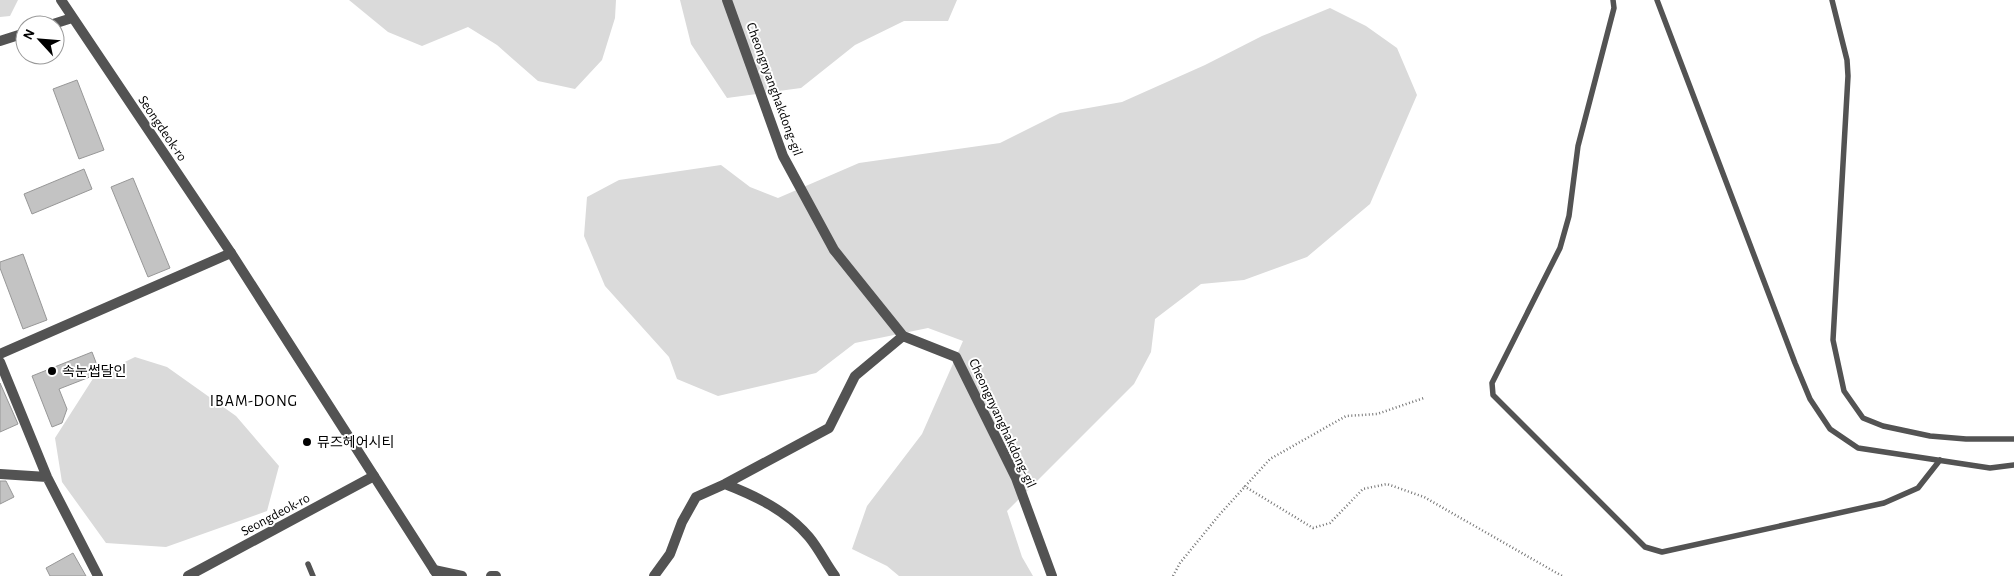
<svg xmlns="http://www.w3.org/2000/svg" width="2014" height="576" font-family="'Alegreya Sans','Noto Sans KR',sans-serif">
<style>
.green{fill:#dadada}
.building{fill:#c3c3c3;stroke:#979797}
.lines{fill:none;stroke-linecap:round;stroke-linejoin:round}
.path{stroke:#757575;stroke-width:2.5;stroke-dasharray:1 2.5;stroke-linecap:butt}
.service{stroke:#535353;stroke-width:5.5}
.minor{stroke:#535353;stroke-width:10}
.tertiary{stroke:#535353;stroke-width:10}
.poi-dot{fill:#000;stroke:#fff;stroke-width:2}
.labels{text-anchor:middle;stroke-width:4;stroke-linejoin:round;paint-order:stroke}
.street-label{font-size:14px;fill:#000;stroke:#fff}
.poi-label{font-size:14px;fill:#000;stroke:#fff;text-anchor:start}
.quarter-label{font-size:16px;letter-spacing:1px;fill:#000;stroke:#fff}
</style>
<rect width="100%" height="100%" fill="#fff"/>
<path class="green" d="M0 0H18L10 16 0 17Z
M349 0H616L615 18 602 60 575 89 538 81 497 45 468 27 422 46 388 32Z
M680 0H957L948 21H904L855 45 801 88 727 98 691 44Z
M1330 8 1366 26 1397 48 1417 95 1370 204 1307 257 1244 280 1201 284 1155 319 1151 352 1134 384 1007 511 1022 557 1033 576H899L887 566 852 549 867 506 922 434 963 341 928 328 855 343 816 373 718 396 677 379 669 357 605 286 584 236 587 197 619 180 721 165 750 187 778 198 859 163 1000 143 1060 113 1122 102 1205 65 1262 36Z
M135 357 167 367 236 416 279 466 267 511 166 547 106 543 62 482 55 438 94 377Z"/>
<path class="building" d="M77 80 104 150 79 159 53 89Z
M84 169 92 189 32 214 24 194Z
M133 178 170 268 148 277 111 187Z
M23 254 47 320 23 329 0 268V262Z
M92 352 100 373 59 389 67 409 62 423 52 427 32 376Z
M0 383 18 424 0 432Z
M0 481H6L14 497 0 504Z
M73 553 86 576H50L46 568Z"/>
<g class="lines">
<path class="path" d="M1244 486 1313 528 1330 523 1363 489 1387 484 1424 497 1562 576
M1173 576 1180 563 1220 514 1270 459 1346 416 1377 414 1424 398"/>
<path class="service" d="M1613 0 1614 8 1578 146 1569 216 1560 248 1492 383 1493 395 1645 547 1662 552 1884 503 1918 488 1940 460
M1657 0 1795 363 1810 399 1830 429 1858 448 1990 468 2014 465
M1832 0 1847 60 1848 76 1833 340 1844 391 1863 418 1883 426 1930 436 1966 439H2014
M308 564 313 576"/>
<path class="minor" d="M727 0 783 156 834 250 903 336 956 357 1016 478 1052 576
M50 25 72 18
M0 41 25 33
M0 354 231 253
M0 362 47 477 98 576
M0 474 47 477
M725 484C756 496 787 511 809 537 819 549 826 564 835 576
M434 570 462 576
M188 576 374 476
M491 576H496
M654 576 670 554 682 522 696 497 725 484 829 428 855 376 903 336"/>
<path class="tertiary" d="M61 0 231 253 438 576"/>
</g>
<g class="poi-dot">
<circle cx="52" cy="371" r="5"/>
<circle cx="307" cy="442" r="5"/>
</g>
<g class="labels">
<g class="street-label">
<text transform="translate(775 89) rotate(70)" y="5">Cheongnyanghakdong-gil</text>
<text transform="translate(163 128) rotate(56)" y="5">Seongdeok-ro</text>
<text transform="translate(1003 423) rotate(65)" y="5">Cheongnyanghakdong-gil</text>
<text transform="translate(275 514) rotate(-28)" y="5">Seongdeok-ro</text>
</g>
<g class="poi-label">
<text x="62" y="376">속눈썹달인</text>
<text x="317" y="447">뮤즈헤어시티</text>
</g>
<g class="quarter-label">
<text x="254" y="406">IBAM-DONG</text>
</g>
</g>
<g transform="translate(40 40) rotate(296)"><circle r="24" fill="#ffffff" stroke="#999999"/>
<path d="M0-4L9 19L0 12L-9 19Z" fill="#000000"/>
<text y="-8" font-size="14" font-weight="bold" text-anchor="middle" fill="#000000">N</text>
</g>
</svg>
